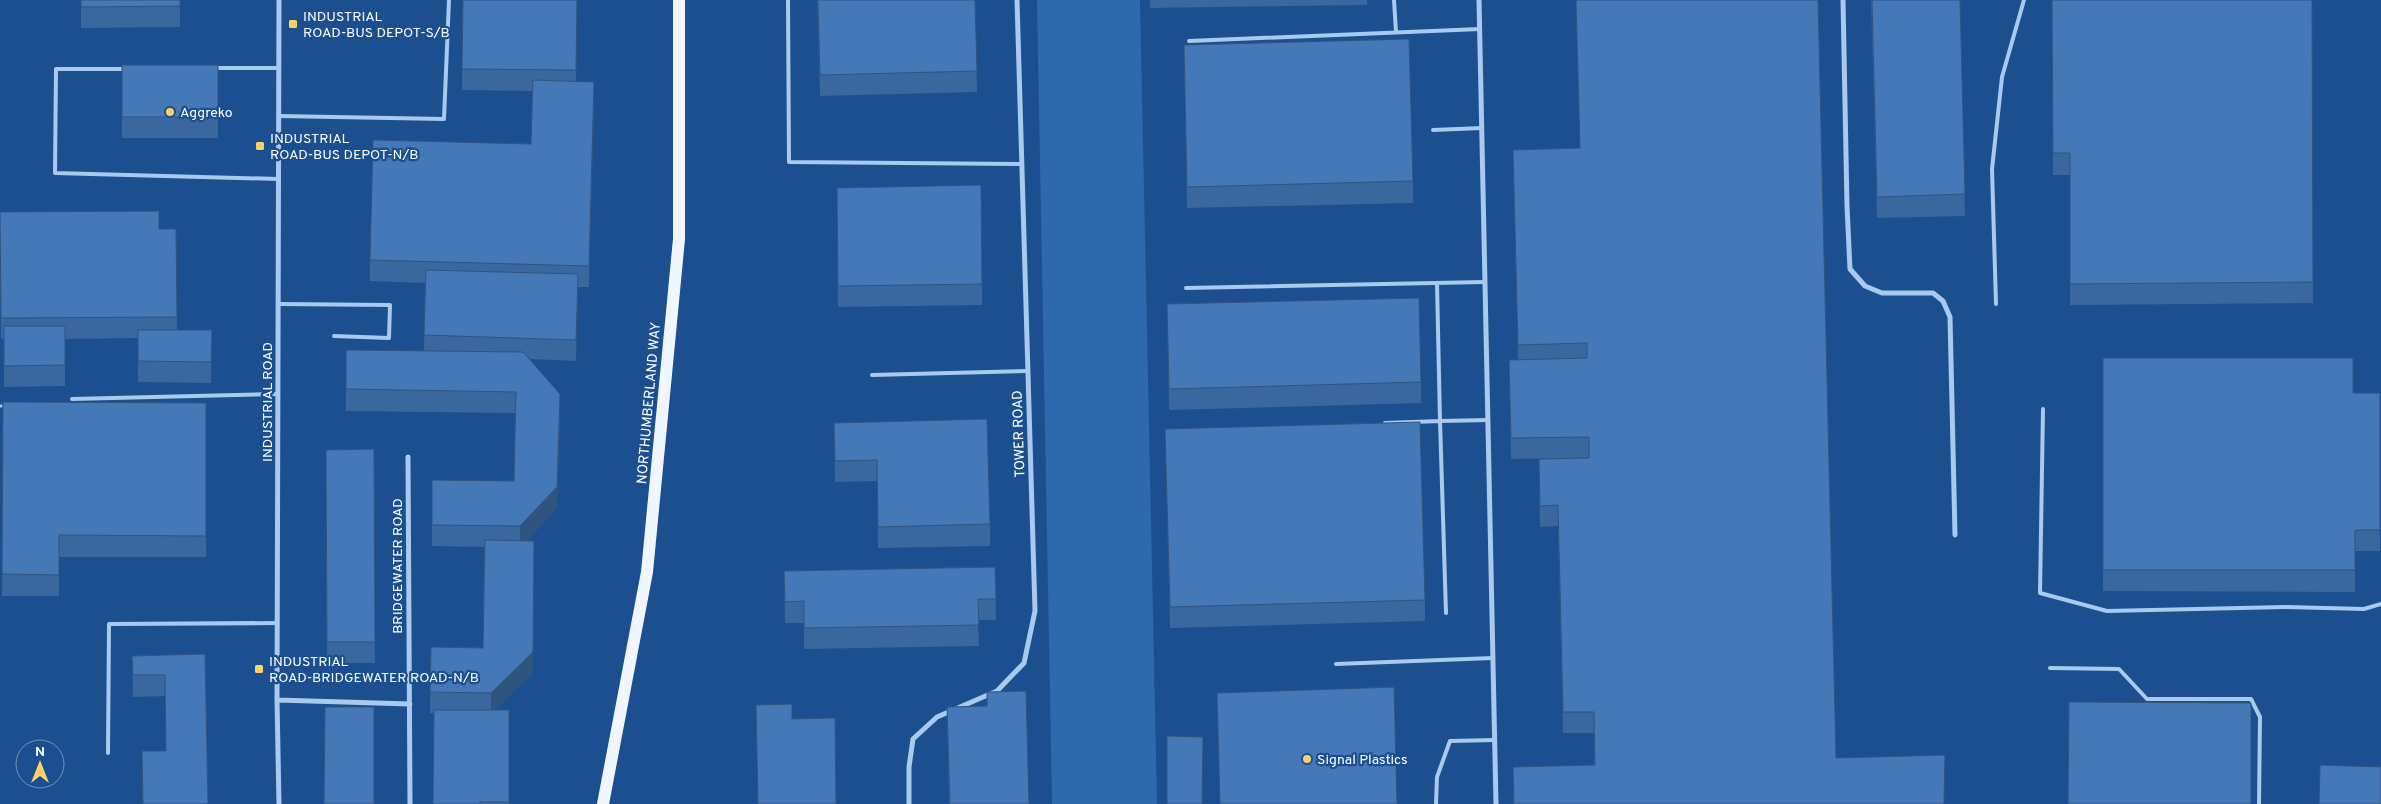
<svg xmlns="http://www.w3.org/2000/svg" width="2381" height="804" font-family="Overpass,sans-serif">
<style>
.green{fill:#2e69ad}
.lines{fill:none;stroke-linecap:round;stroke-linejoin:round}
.path{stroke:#a9c9ee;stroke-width:3;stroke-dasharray:2.5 4;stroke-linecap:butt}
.lane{stroke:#a9c9ee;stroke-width:4}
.street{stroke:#a9c9ee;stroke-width:5}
.primary{stroke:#f0f6ff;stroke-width:12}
.wall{fill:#3a679d}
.shaded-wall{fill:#305480}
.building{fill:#4478b7;stroke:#305480}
.poi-dot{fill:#ffd166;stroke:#1b4f8f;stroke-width:2}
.labels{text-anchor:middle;stroke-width:4.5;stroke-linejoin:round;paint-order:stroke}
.poi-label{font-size:14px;fill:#fff;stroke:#1b4f8f;text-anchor:start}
.street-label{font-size:14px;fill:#fff;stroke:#1b4f8f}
</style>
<rect width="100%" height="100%" fill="#1b4f8f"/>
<path class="green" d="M1037 0H1140L1157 804H1052Z"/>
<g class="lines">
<path class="path" d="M0 406H7"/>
<path class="lane" d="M788 0 789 162 1022 164
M1394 0 1396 32
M1189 41 1480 29
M213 68H279
M126 69H56L55 173 279 179
M279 116 444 119 449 0
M1433 130 1482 128
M1186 288 1485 282
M278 304 390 305 389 338 334 336
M1996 304 1992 169 2002 77 2024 0
M872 375 1027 371
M72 399 278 394
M2043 409 2040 593 2107 611 2285 607 2364 609 2381 604
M1385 423 1440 421 1437 283
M1446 613 1440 421 1488 420
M1336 664 1493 658
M2050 668 2119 669 2147 699H2251L2260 717 2259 804
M108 753 109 624 277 623
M1436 804 1437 777 1450 741 1495 740"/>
<path class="street" d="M1479 0 1496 804
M1843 0 1847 206 1850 269 1865 286 1882 293H1933L1943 301 1950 317 1955 535
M408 457 410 804
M277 700 410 704
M279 804 277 700 279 0
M909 804V767L913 739 937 717 997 691 1024 663 1035 611 1017 0"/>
<path class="primary" d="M603 804 647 572 679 239V0"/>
</g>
<path class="wall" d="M81 0H180V27L81 28Z
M463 0H577L576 81 594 103 589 287H578L576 361 529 359 560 415 557 508 526 541 534 562 533 673 494 710H509V804H433L434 713H430L431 647 483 648 484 547 432 546V525L514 481 515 413 346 411V350L424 351 425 283 370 281V260L531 144 532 91 462 90Z
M817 0H975L977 92 820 96Z
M1150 0H1367V5L1150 8Z
M1576 0H1818L1836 758 1944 804H1513V767L1594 765V733H1563L1558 526 1540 527 1539 480V459L1589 458 1511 459 1509 360H1518L1513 150 1580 148Z
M1871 0H1960L1965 216 1877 218Z
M2052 0H2312L2313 303 2070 305V175H2053Z
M1184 45 1413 181V203L1187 208Z
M122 65H218V138H122Z
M837 209 982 284V305L838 307Z
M0 212 159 229H176L177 330H212L211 383 138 382V338L65 339V386L4 387V339H1Z
M1167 304 1421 382V403L1169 410Z
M2103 358 2353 393H2380V551H2355V592L2103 591Z
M3 402 206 403V557H59V596H2Z
M834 423 990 524V546L878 548 877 481 835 482Z
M1165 429 1425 600V621L1170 628Z
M374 449 375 663H327L326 450Z
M995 567 996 620H978L979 646 804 649V623H785L784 571Z
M205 654 208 804 166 751 165 696 133 697 132 656Z
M1217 693 1397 804H1220Z
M947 707 1029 804H949Z"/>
<path class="shaded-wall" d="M594 82V103L589 287V266Z
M578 274V296L576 361V340Z
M560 394 557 508 520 547V526Z
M534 562 533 673 491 714V693Z"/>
<path class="building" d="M81 0H180V6L81 7Z
M463 0H577L576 70 462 69Z
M818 0H975L977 71 820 75Z
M1576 0H1818L1836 758 1945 755 1944 804H1514L1513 767 1595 765 1594 712H1563L1558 505 1540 506 1539 459 1589 458V437L1511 438 1509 360 1587 358V343L1518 345 1513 150 1580 148Z
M1872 0H1960L1965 194 1877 197Z
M2052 0H2312L2313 282 2070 284V153H2053Z
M1409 39 1413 181 1187 187 1184 45Z
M122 65H218V117H122Z
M533 80 594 82 589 266 370 260 373 140 531 144Z
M981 185 982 284 838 286 837 188Z
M159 211V229H176L177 317 1 318 0 212Z
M426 270 578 274 576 340 424 335Z
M1419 298 1421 382 1169 389 1167 304Z
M4 326H65V365L4 366Z
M138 330H212L211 362 138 361Z
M346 350 523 352 560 394 557 487 520 526 432 525V480L514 481 516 392 346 389Z
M2103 358H2353V393H2380V530H2355V570H2103Z
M3 402 206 403V536L59 535V575L2 574Z
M987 419 990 524 878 527 877 460 835 461 834 423Z
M1420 422 1425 600 1170 607 1165 429Z
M374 449 375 642H327L326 450Z
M485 540 534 541 533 652 491 693 430 692 431 647 483 648Z
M995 567 996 599H978L979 625 804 628V601L785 602 784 571Z
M205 654 208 804H143L142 751H166L165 675H133L132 656Z
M1394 687 1397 804H1220L1217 693Z
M1026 691 1029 804H950L947 707 987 706V692Z
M2069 702 2251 703V804H2068Z
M792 704V719L835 718 836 804H758L756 705Z
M325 707H374V804H324Z
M434 710H509V802H480V804H433Z
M1167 736 1203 737 1202 804H1167Z
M2320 765 2381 767V804H2319Z"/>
<g class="poi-dot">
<rect x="288" y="19" width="10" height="10" rx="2.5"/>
<circle cx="170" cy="112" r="5"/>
<rect x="255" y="141" width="10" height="10" rx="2.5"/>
<rect x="254" y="664" width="10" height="10" rx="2.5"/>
<circle cx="1307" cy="759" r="5"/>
</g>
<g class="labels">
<g class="poi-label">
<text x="303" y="21">INDUSTRIAL<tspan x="303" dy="16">ROAD-BUS DEPOT-S/B</tspan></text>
<text x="180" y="117">Aggreko</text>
<text x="270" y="143">INDUSTRIAL<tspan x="270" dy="16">ROAD-BUS DEPOT-N/B</tspan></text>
<text x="269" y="666">INDUSTRIAL<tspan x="269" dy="16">ROAD-BRIDGEWATER ROAD-N/B</tspan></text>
<text x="1317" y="764">Signal Plastics</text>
</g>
<g class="street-label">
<text transform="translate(267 402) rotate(-90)" y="5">INDUSTRIAL ROAD</text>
<text transform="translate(648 403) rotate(-85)" y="5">NORTHUMBERLAND WAY</text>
<text transform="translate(1018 434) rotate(-92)" y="5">TOWER ROAD</text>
<text transform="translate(397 566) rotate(-90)" y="5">BRIDGEWATER ROAD</text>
</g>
</g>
<g transform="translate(40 764)"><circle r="24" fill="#1b4f8f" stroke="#7695bc"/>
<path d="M0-4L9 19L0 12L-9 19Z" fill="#ffd166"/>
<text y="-8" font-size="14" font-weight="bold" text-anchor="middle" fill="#ffffff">N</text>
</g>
</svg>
